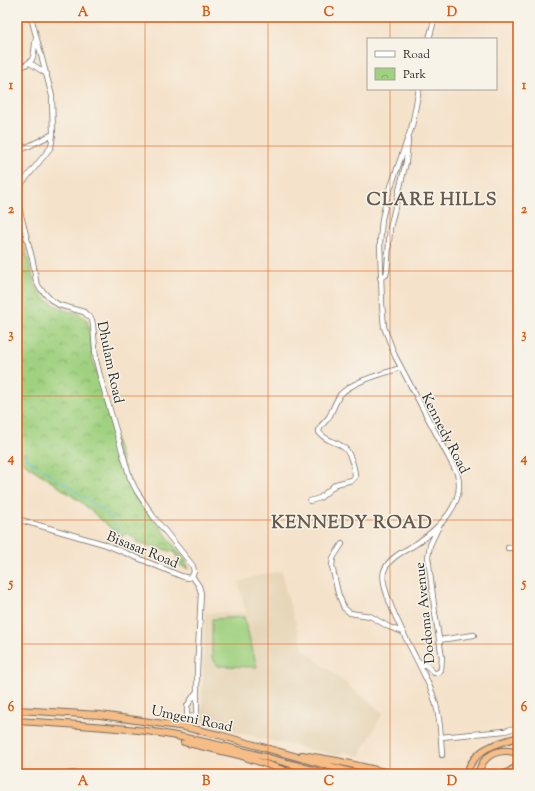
<svg xmlns="http://www.w3.org/2000/svg" width="535" height="791" font-family="'Sorts Mill Goudy',serif">
<style>
.built{fill:#e6d5b7}
.grass{fill:#a0d180;stroke:#667e56}
.park{fill:url(#park-crowns);stroke:#667e56}
.lines{fill:none;stroke-linecap:round;stroke-linejoin:round}
.stream{stroke:#69c0e6;stroke-width:1}
.minor-casing{stroke:#726b63;stroke-width:6}
.highway-casing{stroke:#726b63;stroke-width:8}
.minor{stroke:#fff;stroke-width:4.5}
.highway{stroke:#f6be86;stroke-width:6}
.grid{fill:none;stroke:#df570e;stroke-width:1;stroke-opacity:0.55}
.labels{text-anchor:middle;stroke-width:3;stroke-linejoin:round;paint-order:stroke}
.street-label{font-size:14px;fill:#2b2b2b;stroke:#f7f3e8}
.district-label{font-size:18px;font-weight:bold;letter-spacing:1px;fill:#665b4e;stroke:#f7f3e8}
.neatline{fill:none;stroke:#df570e;stroke-width:1.5}
.grid-label{font-size:13px;text-anchor:middle;font-weight:bold;fill:#df570e}
</style>
<defs>
<pattern id="park-crowns" width="20" height="18" patternUnits="userSpaceOnUse"><rect width="20" height="18" fill="#a0d180"/><path d="M2 6a3 3 0 1 1 6 0M12 15a3 3 0 1 1 6 0" fill="none" stroke="#83aa69"/></pattern>
</defs>
<rect width="100%" height="100%" fill="#f7f3e8"/>
<filter id="ink" filterUnits="userSpaceOnUse"><feTurbulence type="fractalNoise" baseFrequency=".025" numOctaves="2"/><feDisplacementMap in="SourceGraphic" scale="8" xChannelSelector="R" yChannelSelector="G"/><feConvolveMatrix kernelMatrix="1 2 1 2 8 2 1 2 1" color-interpolation-filters="sRGB"/></filter>
<filter id="wash" filterUnits="userSpaceOnUse"><feTurbulence type="fractalNoise" baseFrequency=".012" numOctaves="4" result="noise"/><feDisplacementMap in="SourceGraphic" scale="16" xChannelSelector="R" yChannelSelector="G"/><feGaussianBlur stdDeviation="0.9" result="paint"/><feColorMatrix in="noise" values="0 0 0 0 0 0 0 0 0 0 0 0 0 0 0 0 0 1.4 0 .05"/><feComposite in="paint" operator="in"/></filter>
<g filter="url(#wash)">
<rect width="100%" height="100%" fill="#f5e2ca"/>
<path class="built" d="M282 571 285 589 303 647 305 651 383 713 360 756 343 752 338 756 251 736 202 722V717L201 716 202 712 205 613 246 612 238 582 264 574Z"/>
<path class="grass" d="M244 617 257 667 218 666 212 658V619Z"/>
<path class="park" d="M17 217 35 285 45 299 55 305 68 311 79 313 87 321 90 330 92 357 123 466 135 493 185 560 189 569 181 566 174 552 139 543 127 533 121 537 81 502 17 458Z"/>
<g class="lines">
<path class="stream" d="M17 452 71 488 106 513 119 530"/>
</g>
</g>
<g filter="url(#ink)">
<g class="lines">
<defs>
<path id="minor" d="M429 39 435 17
M30 63 47 74
M17 69C38 60 32 58 36 38
M419 89 412 126 387 198 382 219 380 243 382 305 384 327 395 356 457 473C467 503 438 529 416 544 405 551 389 557 384 571 377 595 426 670 434 698 440 716 441 736 442 755
M17 152 53 134
M20 186 18 195V204L33 262 36 281 39 287 50 299 59 305 84 312 92 320 93 325 96 360 100 376 130 478 136 490 153 516 193 566 194 572 192 576
M19 187 51 147 53 134 52 96 31 17
M380 278 386 275 387 271 390 228 406 162 408 141
M310 501 320 498 336 484 352 480 355 477C355 469 350 451 343 447 335 441 325 441 319 432 319 425 325 423 329 417 333 410 335 402 340 395 352 381 383 374 400 368
M17 519 104 544 181 576 188 578 192 576
M342 544 333 558 332 566 338 593 344 608 350 613 370 616 389 627 403 632
M508 548 518 547
M192 576 199 586 201 593 197 671V710L195 716 190 717 187 715V706L197 691
M439 640 474 635
M418 661 427 666 434 673H437L441 670 442 658 435 613 428 557 430 545 438 528
M441 737 505 731 518 727
M66 774 74 773 87 774"/>
<path id="highway" d="M17 710 100 715 185 727 219 735 358 774
M17 721C64 724 113 726 160 733 217 743 273 759 328 774
M184 742 239 755 295 774
M302 755 337 761 393 774
M466 774C476 747 494 745 518 737
M478 774C483 754 499 747 518 753
M505 774 518 766"/>
</defs>
<use href="#minor" class="minor-casing"/>
<use href="#highway" class="highway-casing"/>
<use href="#minor" class="minor"/>
<use href="#highway" class="highway"/>
</g>
</g>
<path class="grid" d="M145 17V774M268 17V774M390 17V39M390 89V774M17 146H518M17 271H518M17 396H518M17 520H518M17 644H518"/>
<g class="labels">
<g class="street-label">
<text transform="translate(111 362) rotate(78)" y="5">Dhulam Road</text>
<text transform="translate(446 433) rotate(63)" y="5">Kennedy Road</text>
<text transform="translate(143 549) rotate(22)" y="5">Bisasar Road</text>
<text transform="translate(424 613) rotate(-96)" y="5">Dodoma Avenue</text>
<text transform="translate(192 718) rotate(12)" y="5">Umgeni Road</text>
</g>
<g class="district-label">
<text x="432" y="205">CLARE HILLS</text>
<text x="352" y="528">KENNEDY ROAD</text>
</g>
</g>
<rect width="535" height="791" fill="none" stroke="#f7f3e8" stroke-width="44"/>
<rect x="367" y="38" width="130" height="52" fill="#f7f3e8" stroke="#a5a39c"/>
<rect x="375" y="51" width="20" height="6" fill="#ffffff" stroke="#a5a39c"/>
<text x="403" y="58" font-size="12" fill="#2b2b2b">Road</text>
<rect x="375" y="68" width="20" height="12" fill="url(#park-crowns)" stroke="#a5a39c"/>
<text x="403" y="78" font-size="12" fill="#2b2b2b">Park</text>
<rect x="22" y="22" width="491" height="747" class="neatline"/>
<g class="grid-label">
<text x="83" y="16">A</text>
<text x="206" y="16">B</text>
<text x="329" y="16">C</text>
<text x="452" y="16">D</text>
<text x="11" y="89">1</text>
<text x="524" y="89">1</text>
<text x="11" y="213">2</text>
<text x="524" y="213">2</text>
<text x="11" y="338">3</text>
<text x="524" y="338">3</text>
<text x="11" y="462">4</text>
<text x="524" y="462">4</text>
<text x="11" y="587">5</text>
<text x="524" y="587">5</text>
<text x="11" y="711">6</text>
<text x="524" y="711">6</text>
<text x="83" y="785">A</text>
<text x="206" y="785">B</text>
<text x="329" y="785">C</text>
<text x="452" y="785">D</text>
</g>
</svg>
